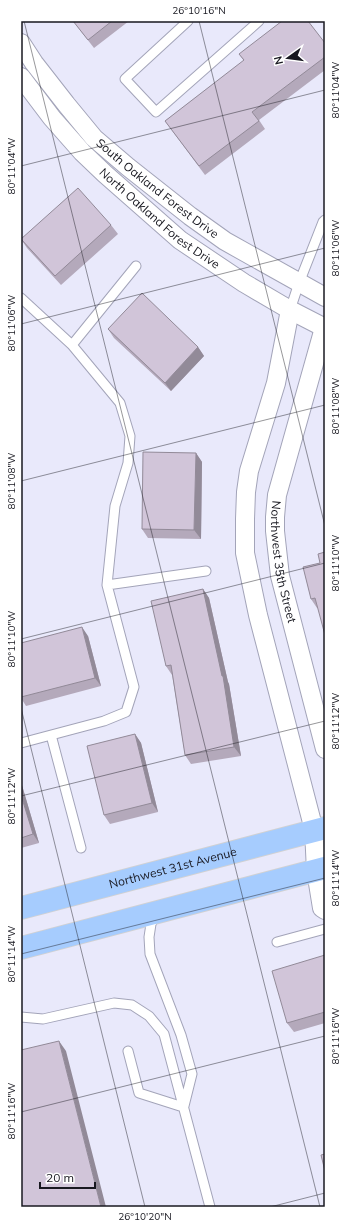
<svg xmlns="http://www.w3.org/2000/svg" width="346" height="1228" font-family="Mulish,sans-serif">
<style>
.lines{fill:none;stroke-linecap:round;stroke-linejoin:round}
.service-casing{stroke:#a3a4b9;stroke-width:11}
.minor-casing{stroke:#a3a4b9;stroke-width:20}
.primary-casing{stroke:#d1d1d2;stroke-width:24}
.service{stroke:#fff;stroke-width:9}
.minor{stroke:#fff;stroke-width:18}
.primary{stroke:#a6ccfe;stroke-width:22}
.wall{fill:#b4a9bb}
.shaded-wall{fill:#928a98}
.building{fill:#d1c5d9;stroke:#928a98}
.ticks{fill:none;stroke:#181820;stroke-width:1;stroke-opacity:0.45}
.labels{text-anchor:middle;stroke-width:3;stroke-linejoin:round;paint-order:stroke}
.street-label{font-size:12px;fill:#181820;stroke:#fff}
.neatline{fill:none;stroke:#181820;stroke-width:1.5}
.ticks-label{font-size:10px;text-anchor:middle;fill:#181820}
</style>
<rect width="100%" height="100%" fill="#e9e9fb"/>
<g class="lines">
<defs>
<path id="service" d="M188 21 125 79 156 112 259 21
M21 298 72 345 120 403 130 436 128 463 115 506 107 585 134 687 126 712 104 721 21 743
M290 310 299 283 323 222 325 220
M72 345 136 266
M107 585 206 571
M51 735 81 848
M156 914 151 924 149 937 150 954 181 1035 192 1074 184 1106
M277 942 325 929
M21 1017 43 1019 114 1003 132 1005 149 1016 164 1034 210 1207
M128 1051 139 1093 183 1107"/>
<g id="minor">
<path id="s1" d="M21 43 34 63 66 104 94 138 128 167 190 216 225 241 325 297"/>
<path id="s2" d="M21 77 52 118 82 152 105 174 180 240 244 283 290 310 325 328"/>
<path d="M290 310 276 383 249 471 246 492 245 519V553L258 615 314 830 316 871 322 908 325 910"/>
<path id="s3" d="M324 328 277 495 275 517V531L280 576 325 749"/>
</g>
<g id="primary">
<path id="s4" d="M21 908 325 828"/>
<path d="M21 948 325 868"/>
</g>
</defs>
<use href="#service" class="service-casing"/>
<use href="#minor" class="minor-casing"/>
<use href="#primary" class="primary-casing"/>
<use href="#service" class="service"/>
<use href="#minor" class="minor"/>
<use href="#primary" class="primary"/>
</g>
<path class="wall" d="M73 21H129L94 48Z
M325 43V70L259 120 265 129 205 175 165 121 244 61 239 54Z
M111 225 118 234 61 285 27 248 21 239Z
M108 329 198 347 204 356 171 391 114 338Z
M196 453 202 462 201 539 148 538 142 529Z
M325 552 318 608H317L311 599 320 563Z
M203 589 209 598 228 682 229 684 241 756 191 764 185 755 172 674V675L166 666Z
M88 636 101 686 26 706 21 698V643Z
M135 734 141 743 158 812 110 824 104 815Z
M21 782 39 843 21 848Z
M325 955V1023L294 1032 287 1023Z"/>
<path class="shaded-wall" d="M198 347 204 356 171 391 165 383Z
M196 453 202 462 201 539 194 530Z
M203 589 209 598 228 682 229 684 241 756 234 747Z
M82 627 88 636 101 686 95 678Z
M135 734 141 743 158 812 152 803Z
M21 782 39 843 33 834 21 795Z
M59 1041 66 1051 106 1207H101Z"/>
<path class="building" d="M73 21H112L88 40Z
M282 21H308L325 43V57L252 112 259 121 199 166 165 121 244 60 239 54Z
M78 188 111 225 55 276 21 239Z
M142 293 198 347 165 383 108 329Z
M143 452 196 453 194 530 142 529Z
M325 552V635L315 598 311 599 303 567 320 563 318 554Z
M203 589 222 676H223L234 747 185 755 171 665 166 666 151 601Z
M82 627 95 678 21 697V643Z
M135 734 152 803 104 815 87 746Z
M21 795 33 834 21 838Z
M325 955V1012L287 1023 272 971Z
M59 1041 101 1207H21V1050Z
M325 1154V1171L321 1155Z"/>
<path class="ticks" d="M24 21 320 1207M199 21 325 526M21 166 325 90M21 324 325 248M21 481 325 405M21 639 325 563M21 708 145 1207M21 796 325 721M21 954 325 878M21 1112 325 1036M270 1207 325 1193"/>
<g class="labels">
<g class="street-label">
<text dy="4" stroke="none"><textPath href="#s1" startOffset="201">South Oakland Forest Drive</textPath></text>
<text dy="4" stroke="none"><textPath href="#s2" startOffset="199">North Oakland Forest Drive</textPath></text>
<text dy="4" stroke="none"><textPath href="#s3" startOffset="241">Northwest 35th Street</textPath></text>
<text dy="4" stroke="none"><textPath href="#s4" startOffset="157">Northwest 31st Avenue</textPath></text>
</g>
</g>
<rect width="346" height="1228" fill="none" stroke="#ffffff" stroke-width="44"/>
<g transform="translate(288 58) rotate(256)" stroke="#ffffff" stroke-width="3" paint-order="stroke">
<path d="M0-3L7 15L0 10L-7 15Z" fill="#181820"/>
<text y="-6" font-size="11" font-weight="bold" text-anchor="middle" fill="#181820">N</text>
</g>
<path d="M40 1182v6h55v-6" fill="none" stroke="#181820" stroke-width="2"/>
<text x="46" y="1182" font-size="12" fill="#181820" stroke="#ffffff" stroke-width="3" paint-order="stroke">20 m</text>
<rect x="22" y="22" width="302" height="1184" class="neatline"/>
<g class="ticks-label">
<text x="199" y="14">26°10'16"N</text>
<text transform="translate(335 90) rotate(-90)" y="4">80°11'04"W</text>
<text transform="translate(11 166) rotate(-90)" y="4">80°11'04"W</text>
<text transform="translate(335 248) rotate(-90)" y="4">80°11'06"W</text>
<text transform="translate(11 323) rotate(-90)" y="4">80°11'06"W</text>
<text transform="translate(335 406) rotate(-90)" y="4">80°11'08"W</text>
<text transform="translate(11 481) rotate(-90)" y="4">80°11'08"W</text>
<text transform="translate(335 563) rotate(-90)" y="4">80°11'10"W</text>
<text transform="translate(11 639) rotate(-90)" y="4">80°11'10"W</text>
<text transform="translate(335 721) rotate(-90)" y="4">80°11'12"W</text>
<text transform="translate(11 796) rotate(-90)" y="4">80°11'12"W</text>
<text transform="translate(335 878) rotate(-90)" y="4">80°11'14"W</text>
<text transform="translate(11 954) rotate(-90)" y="4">80°11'14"W</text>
<text transform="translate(335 1036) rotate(-90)" y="4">80°11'16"W</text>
<text transform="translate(11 1111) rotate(-90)" y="4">80°11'16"W</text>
<text x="145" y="1220">26°10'20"N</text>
</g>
</svg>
